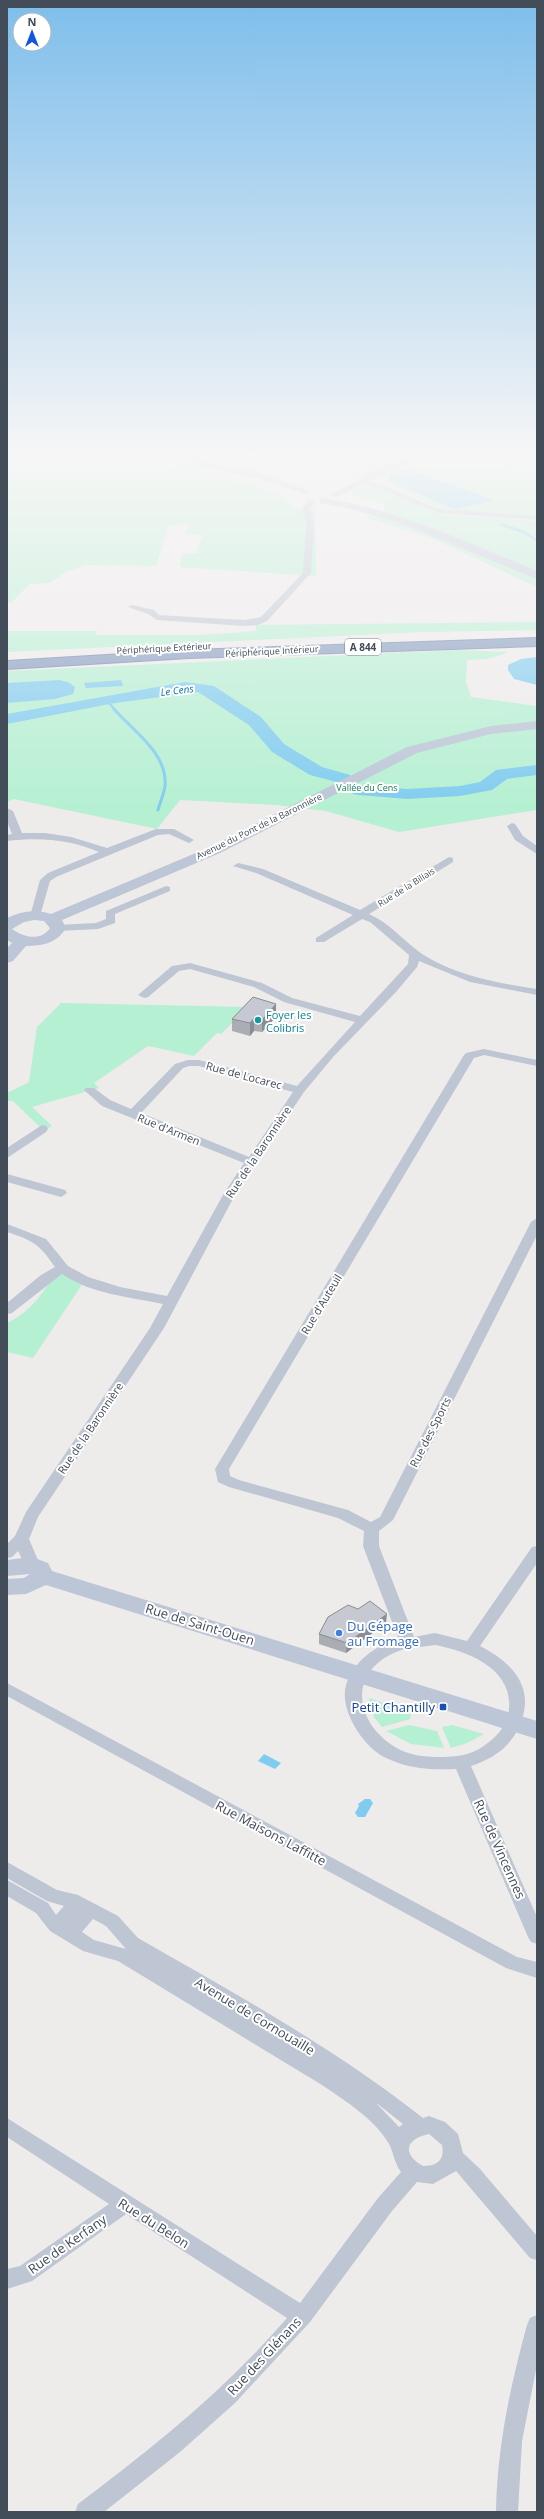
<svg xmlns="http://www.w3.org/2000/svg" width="544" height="2519" viewBox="0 0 544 2519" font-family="'Open Sans',sans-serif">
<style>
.green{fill:#b5f0d2}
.water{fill:#80ccef}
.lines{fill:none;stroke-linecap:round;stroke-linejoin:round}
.stream-far1{stroke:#80ccef;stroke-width:2.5}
.stream{stroke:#80ccef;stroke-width:3}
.river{fill:#80ccef;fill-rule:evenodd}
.highway-casing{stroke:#6b82a9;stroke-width:2}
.street{fill:#bdc6d2;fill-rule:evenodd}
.secondary{fill:#bcc6d6;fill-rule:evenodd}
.highway{fill:#8097bd;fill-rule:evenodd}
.wall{fill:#abadb5}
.shaded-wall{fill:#8b8d93}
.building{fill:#c7c9d2;stroke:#8b8d93}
.culture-dot{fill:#0f9aa8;stroke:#fff;stroke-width:1.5}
.shop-dot{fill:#3f7fe0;stroke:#fff;stroke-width:1.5}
.transit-dot{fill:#1a4fb4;stroke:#fff;stroke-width:1.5}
.labels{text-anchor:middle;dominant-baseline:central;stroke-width:4;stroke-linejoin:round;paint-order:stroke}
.far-street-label{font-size:9px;fill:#434c59;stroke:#fff}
.far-park-label{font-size:9px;fill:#127c52;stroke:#fff}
.shield{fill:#fff;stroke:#7b828b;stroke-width:1}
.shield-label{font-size:10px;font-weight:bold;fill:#434c59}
.far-water-label{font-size:10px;font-style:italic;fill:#0675a9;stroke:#fff}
.culture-label{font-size:11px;fill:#0d838f;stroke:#fff;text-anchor:start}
.street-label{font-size:11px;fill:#434c59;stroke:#fff}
.near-street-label{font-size:13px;fill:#434c59;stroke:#fff}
.near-shop-label{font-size:13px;fill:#366cbe;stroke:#fff;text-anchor:start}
.near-transit-label{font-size:13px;fill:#164399;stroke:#fff;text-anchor:end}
</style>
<rect width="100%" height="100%" fill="#eeebeb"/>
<g class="green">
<path d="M 7,458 L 137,458 L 223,475 L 224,479 L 258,485 L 279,493 L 294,507 L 315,510 L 316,576 L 180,567 L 182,554 L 197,553 L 202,535 L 186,534 L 189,524 L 169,525 L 156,566 L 85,565 L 66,572 L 49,583 L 30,584 L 11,603 L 7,602 Z"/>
<path d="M 420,458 L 537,458 L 537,516 L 440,509 L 380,479 L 381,476 Z"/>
<path d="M 363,486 L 388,491 L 437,514 L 537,521 L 537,587 L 431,538 L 364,517 L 384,512 L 383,504 L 348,494 Z"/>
<path d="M 537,622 L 537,630 L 422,632 L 7,652 L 7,631 L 97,631 L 95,635 L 203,635 L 256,631 L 256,625 Z"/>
<path d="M 457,650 L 508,652 L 488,659 L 467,660 L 466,681 L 471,697 L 537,706 L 537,810 L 399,832 L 326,811 L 276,805 L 180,800 L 157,829 L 14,799 L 7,802 L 7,671 Z"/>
<path d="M 61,1003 L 248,1007 L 221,1034 L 217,1033 L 194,1056 L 148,1046 L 94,1083 L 99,1088 L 32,1107 L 52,1126 L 44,1131 L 13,1101 L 7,1101 L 7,1093 L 29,1082 L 37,1027 Z"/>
<path d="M 63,1268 L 83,1283 L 33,1358 L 7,1352 L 7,1323 C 38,1308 41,1289 63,1268 Z"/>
<path d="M 369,1698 L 411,1712 L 410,1719 L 382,1727 L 374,1717 Z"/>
<path d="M 409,1725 L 437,1731 L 444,1748 L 411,1744 L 386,1731 Z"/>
<path d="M 452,1725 L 484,1734 L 467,1743 L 451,1748 L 442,1727 Z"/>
</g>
<g class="water">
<path d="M 406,469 L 483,496 L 493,501 L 454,509 L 389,481 L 390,474 Z"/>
<path d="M 537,657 L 537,685 L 514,679 L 508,670 L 508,665 L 521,659 Z"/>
<path d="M 59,680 L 68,682 L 75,687 L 73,694 L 55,699 L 7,703 L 7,683 Z"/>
<path d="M 121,680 L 123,686 L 86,688 L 84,683 Z"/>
<path d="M 264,1754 L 281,1763 L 275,1769 L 258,1761 Z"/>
<path d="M 365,1799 L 370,1799 L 373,1803 L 365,1817 L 358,1817 L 355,1813 L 359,1806 L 358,1804 Z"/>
</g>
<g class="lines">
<g class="stream-far1">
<path d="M 365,458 L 363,462 L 380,468"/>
<path d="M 501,524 L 526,533 L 537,541"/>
<path d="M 106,699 L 115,710"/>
</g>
<path class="stream" d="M 114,709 C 132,730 168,753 165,786 C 164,794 160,802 158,810"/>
<g class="river">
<path d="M 185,682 L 214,686 L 261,717 L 284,744 L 322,767 L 350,775 L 353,779 L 350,783 L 344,784 L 310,775 L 272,752 L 249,725 L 198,692 L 115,703 L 7,724 L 7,714 Z"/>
<path d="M 537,765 L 537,775 L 507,779 L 492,790 L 460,796 L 407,799 L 359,795 L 353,794 L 350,790 L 353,786 L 359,785 L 407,789 L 460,786 L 480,782 L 496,770 Z"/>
</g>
<defs>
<path id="highway" d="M 537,638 L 537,646 L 189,658 L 7,669 L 7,661 L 189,650 Z"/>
</defs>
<use href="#highway" class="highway-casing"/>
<g class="street">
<path d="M 363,480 L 385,486 L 439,509 L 537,516 L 537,520 L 438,513 L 380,489 L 360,484 L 359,482 Z"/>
<path d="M 309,499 L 316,501 L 310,508 L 314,524 L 311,573 L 267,621 L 258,625 L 244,626 L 157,620 L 148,614 L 128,607 L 132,605 L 154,610 L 159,615 L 244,620 L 261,617 L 303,573 L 306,524 L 302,508 Z"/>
<path d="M 7,808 L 13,811 L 22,833 L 45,833 L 71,837 L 107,848 L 156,829 L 174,829 L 194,840 L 189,843 L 169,834 L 158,835 L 56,877 L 50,881 L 40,916 L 35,919 L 30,916 L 40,880 L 48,873 L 99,852 C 70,839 38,837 7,841 L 7,835 L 12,834 L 7,821 Z"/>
<path d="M 512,823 L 515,824 L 523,836 L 537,846 L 537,854 L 515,840 L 507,826 Z"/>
<path d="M 449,857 L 453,858 L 453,862 L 369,914 C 388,922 402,939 418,951 C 451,975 498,983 537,989 L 537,995 L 470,982 L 419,961 L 417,967 L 396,992 L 334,1056 L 304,1092 L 235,1195 L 164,1328 L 38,1517 L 29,1539 L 40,1565 L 37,1569 L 27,1569 L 18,1551 L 12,1557 L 7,1558 L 7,1544 L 15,1536 L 26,1512 L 150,1328 L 163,1304 C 130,1297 91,1294 62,1274 L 12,1313 L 7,1314 L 7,1303 L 41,1275 L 55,1267 C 39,1244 34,1241 7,1232 L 7,1224 L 46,1239 L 68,1266 L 88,1277 L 120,1287 L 167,1296 L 223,1195 L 244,1163 L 102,1106 L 84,1090 L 86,1088 L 94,1088 L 110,1100 L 131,1109 L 175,1064 L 188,1060 L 199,1060 L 297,1086 L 355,1022 L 284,1002 L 254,987 L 190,969 L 179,971 L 148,997 L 144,998 L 138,995 L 172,966 L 190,963 L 262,983 L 292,998 L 360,1016 L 408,964 L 409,955 L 370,922 L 362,919 L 324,942 L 316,942 L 316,938 L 353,915 L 256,873 L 233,866 L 238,863 L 263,869 L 360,910 ZM 189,1066 L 199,1066 L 293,1092 L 249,1157 L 141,1113 L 183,1068 Z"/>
<path d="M 166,886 L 170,887 L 170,891 L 115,914 L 115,923 L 98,929 L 58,931 L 53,928 L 58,925 L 96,923 L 106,919 L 106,911 Z"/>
<path d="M 484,1049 L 537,1060 L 537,1066 L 484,1055 L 474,1058 L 229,1469 L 230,1476 L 239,1480 L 348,1510 L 371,1522 L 380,1517 L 531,1222 L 537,1218 L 537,1235 L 393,1520 L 379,1531 L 379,1546 L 414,1637 L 435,1633 L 467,1641 L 532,1547 L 537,1546 L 537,1563 L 480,1646 C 515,1664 537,1690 518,1729 C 508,1749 492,1759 471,1766 L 537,1917 L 537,1944 L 531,1942 L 528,1937 L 456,1769 C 431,1770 407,1769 384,1757 C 363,1746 339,1710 346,1685 C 353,1662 376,1644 399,1640 L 363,1546 L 364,1531 L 338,1518 L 229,1487 L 218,1482 L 215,1469 L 464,1055 L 466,1053 ZM 435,1645 C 468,1651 513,1669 509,1709 C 508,1722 499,1735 489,1742 C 475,1754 460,1757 442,1757 C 426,1757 409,1756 395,1747 C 355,1722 347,1673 396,1652 C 408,1647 423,1647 435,1645 Z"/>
<path d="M 42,1125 L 46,1126 L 48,1129 L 46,1132 L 7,1158 L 7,1148 Z"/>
<path d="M 7,1174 L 65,1190 L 67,1193 L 61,1197 L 7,1182 Z"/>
<path d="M 7,1683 L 517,1957 L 537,1962 L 537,1978 L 506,1968 L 7,1696 Z"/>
<path d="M 7,1862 L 57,1890 L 78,1895 L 118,1916 L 138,1938 C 236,1994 334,2048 423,2118 L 429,2116 L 445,2122 L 458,2134 L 463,2153 L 480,2169 L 537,2236 L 537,2260 L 530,2258 L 456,2171 L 433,2184 L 417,2182 L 392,2211 L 310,2322 L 235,2403 L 180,2452 L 104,2512 L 75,2512 L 78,2504 C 153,2448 226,2389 287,2318 L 126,2214 L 32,2281 L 7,2289 L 7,2269 L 20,2266 L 109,2204 L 7,2137 L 7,2118 L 300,2303 L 378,2198 L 401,2172 C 394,2163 394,2153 389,2144 C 375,2119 345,2101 322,2085 L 118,1961 L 83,1951 L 50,1931 L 36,1913 L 7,1896 L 7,1880 L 48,1903 L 56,1915 L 64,1906 L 47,1901 L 7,1878 ZM 93,1919 L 106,1926 L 126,1949 L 94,1940 L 82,1932 ZM 376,2103 L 379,2105 L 403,2124 L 399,2127 ZM 429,2134 L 442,2145 C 445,2159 438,2166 423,2166 C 402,2154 405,2139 429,2134 Z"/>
<path d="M 537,2315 L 537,2365 L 522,2441 L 518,2512 L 496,2512 C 497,2448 510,2387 527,2325 L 530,2318 Z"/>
</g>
<g class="secondary">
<path d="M 168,458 L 191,458 L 258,472 L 310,491 L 305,494 L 255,478 Z"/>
<path d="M 405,458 L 420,458 L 339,496 L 335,497 L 330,494 L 359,480 L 367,473 Z"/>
<path d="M 324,498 C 399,510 467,542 537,571 L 537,579 L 402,524 L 351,509 L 320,503 L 320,499 Z"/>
<path d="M 537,721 L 537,729 L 491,734 L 417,753 L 220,853 L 62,920 L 66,928 C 57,943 43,946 26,946 L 13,961 L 7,963 L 7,948 L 12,943 L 7,940 L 7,918 C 21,911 36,909 51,914 L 210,847 L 407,747 L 491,726 ZM 34,920 L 44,921 L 50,928 C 41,942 23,937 12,929 L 24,922 Z"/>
<path d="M 32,1557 L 48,1563 L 52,1571 L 537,1721 L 537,1739 L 46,1585 L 26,1594 L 7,1595 L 7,1579 L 24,1578 L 30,1574 L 7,1576 L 7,1560 Z"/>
</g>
<use href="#highway" class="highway"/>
</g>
<g class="wall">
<path d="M 276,1004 L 276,1017 L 262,1032 L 254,1031 L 250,1036 L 232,1031 L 232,1019 Z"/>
<path d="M 386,1623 L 346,1653 L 319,1644 L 319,1634 Z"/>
</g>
<g class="shaded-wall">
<path d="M 276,1004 L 276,1017 L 262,1032 L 262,1020 Z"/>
<path d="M 254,1018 L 254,1031 L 250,1036 L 250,1023 Z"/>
<path d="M 387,1614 L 386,1623 L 346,1653 L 347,1643 Z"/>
</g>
<g class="building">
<path d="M 253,997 L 276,1004 L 262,1020 L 254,1018 L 250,1023 L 232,1019 Z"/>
<path d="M 370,1601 L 387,1614 L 347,1643 L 319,1634 L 328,1617 L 348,1605 L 358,1609 Z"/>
</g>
<linearGradient id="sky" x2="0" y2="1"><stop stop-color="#7ebeeb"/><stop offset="0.56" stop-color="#f7f6f6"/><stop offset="1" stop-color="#f7f6f6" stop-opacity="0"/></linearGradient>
<rect width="544" height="811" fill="url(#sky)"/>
<circle class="culture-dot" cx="258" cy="1020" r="4"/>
<circle class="shop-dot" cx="339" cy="1633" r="4"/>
<rect class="transit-dot" x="439" y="1703" width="8" height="8" rx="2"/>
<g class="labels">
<g class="far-street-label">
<text transform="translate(164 648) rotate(-3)">Périphérique Extérieur</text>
<text transform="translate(272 651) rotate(-3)">Périphérique Intérieur</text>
<text transform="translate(259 826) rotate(-26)">Avenue du Pont de la Baronnière</text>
<text transform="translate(406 887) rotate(-32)">Rue de la Biliais</text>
</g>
<g class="far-park-label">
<text x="367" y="787">Vallée du Cens</text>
</g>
<rect class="shield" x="345" y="639" width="36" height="16" rx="3"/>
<g class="shield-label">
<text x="363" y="647">A 844</text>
</g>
<g class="far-water-label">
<text transform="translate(177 690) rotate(-7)">Le Cens</text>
</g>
<g class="culture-label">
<text x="266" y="1014">Foyer les<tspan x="266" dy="13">Colibris</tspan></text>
</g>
<g class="street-label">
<text transform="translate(244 1075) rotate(15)">Rue de Locarec</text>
<text transform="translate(169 1129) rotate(22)">Rue d'Armen</text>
<text transform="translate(258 1152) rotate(-56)">Rue de la Baronnière</text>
<text transform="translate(321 1304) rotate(-59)">Rue d'Auteuil</text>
<text transform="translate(90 1428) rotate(-56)">Rue de la Baronnière</text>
<text transform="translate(430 1432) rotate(-63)">Rue des Sports</text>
</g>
<g class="near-street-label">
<text transform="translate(200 1624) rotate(17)">Rue de Saint-Ouen</text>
<text transform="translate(271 1833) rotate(28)">Rue Maisons Laffitte</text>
<text transform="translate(500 1849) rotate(66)">Rue de Vincennes</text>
<text transform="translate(255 2016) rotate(31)">Avenue de Cornouaille</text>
<text transform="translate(154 2223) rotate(32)">Rue du Belon</text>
<text transform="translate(67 2244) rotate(-35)">Rue de Kerfany</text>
<text transform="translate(264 2356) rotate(-47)">Rue des Glénans</text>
</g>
<g class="near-shop-label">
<text x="347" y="1626">Du Cépage<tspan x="347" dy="15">au Fromage</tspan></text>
</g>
<g class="near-transit-label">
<text x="435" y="1707">Petit Chantilly</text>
</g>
</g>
<rect width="544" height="2519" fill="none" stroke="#434c59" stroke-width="16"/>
<g transform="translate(32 32)"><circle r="19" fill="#ffffff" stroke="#b4b7bd"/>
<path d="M0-3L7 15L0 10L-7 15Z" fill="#1156e2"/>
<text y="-6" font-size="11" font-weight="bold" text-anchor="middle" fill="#434c59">N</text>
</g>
</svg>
